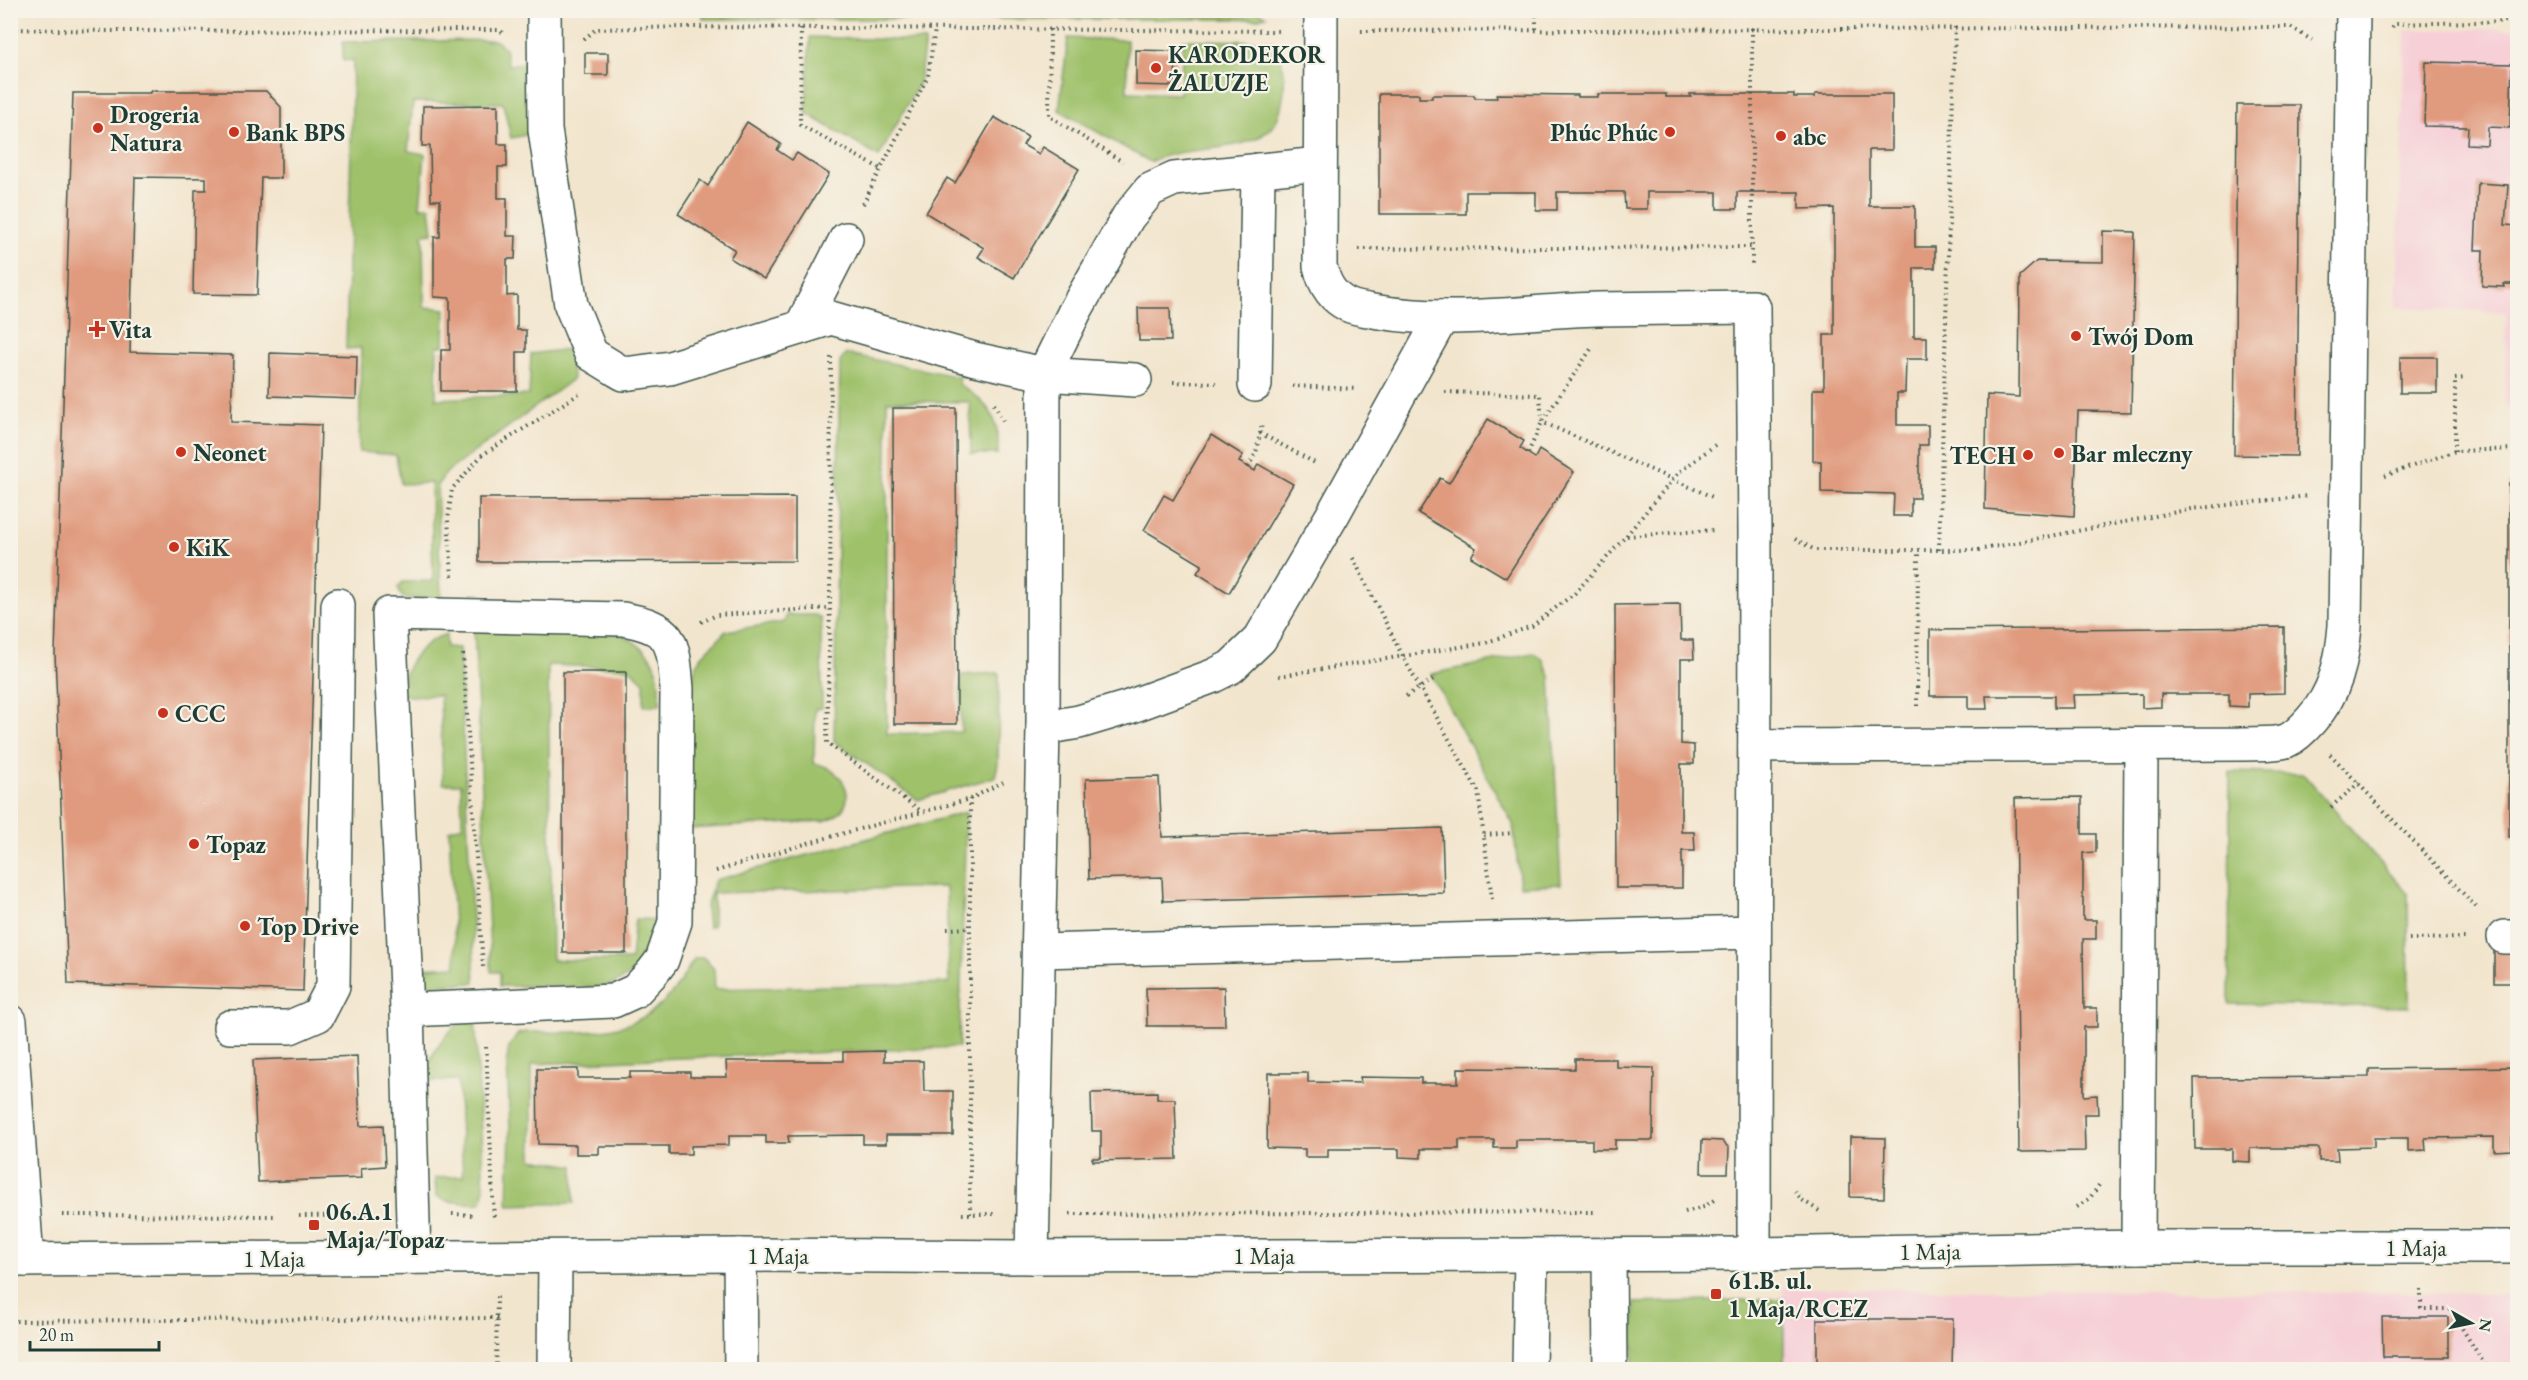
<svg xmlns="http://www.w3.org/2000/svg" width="2528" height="1380" viewBox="0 0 2528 1380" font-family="'EB Garamond',serif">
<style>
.built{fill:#f6cfd7}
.green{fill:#9fc16b;stroke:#5f7f50;stroke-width:1.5}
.building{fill:#e09b7f}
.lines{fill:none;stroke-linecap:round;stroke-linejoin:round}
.minor-casing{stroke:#3f564b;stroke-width:36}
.path{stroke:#3f564b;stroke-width:4;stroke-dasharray:1.5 4.5;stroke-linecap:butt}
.minor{stroke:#fff;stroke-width:33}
.poi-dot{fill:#c8321e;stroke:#f7f3e8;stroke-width:2}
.labels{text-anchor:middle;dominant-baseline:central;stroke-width:4.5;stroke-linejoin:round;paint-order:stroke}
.poi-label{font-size:24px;font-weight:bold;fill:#1f3d34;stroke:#f7f3e8;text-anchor:start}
.street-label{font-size:24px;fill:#1f3d34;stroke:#f7f3e8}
</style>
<rect width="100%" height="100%" fill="#f7f3e8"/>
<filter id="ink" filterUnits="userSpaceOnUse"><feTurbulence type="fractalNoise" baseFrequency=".0167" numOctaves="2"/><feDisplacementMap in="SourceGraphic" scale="12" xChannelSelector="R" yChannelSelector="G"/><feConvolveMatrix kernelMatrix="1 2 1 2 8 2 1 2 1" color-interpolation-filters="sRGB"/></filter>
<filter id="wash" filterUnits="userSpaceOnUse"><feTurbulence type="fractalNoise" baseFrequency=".008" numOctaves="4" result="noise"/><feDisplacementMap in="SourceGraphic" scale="24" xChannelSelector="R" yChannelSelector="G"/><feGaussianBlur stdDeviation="1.35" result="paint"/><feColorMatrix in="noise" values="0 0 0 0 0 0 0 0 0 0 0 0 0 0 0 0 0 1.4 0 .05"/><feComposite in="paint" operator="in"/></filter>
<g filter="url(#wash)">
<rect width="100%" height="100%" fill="#f2e5cd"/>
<g class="built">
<path d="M 2502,29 L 2517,30 L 2517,407 L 2505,407 L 2506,312 L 2396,307 L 2405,30 Z"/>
<path d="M 1783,1288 L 2517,1294 L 2517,1369 L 1784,1369 Z"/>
</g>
<g class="green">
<path d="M 703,11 L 1254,10 L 1266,16 L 1256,19 L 703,19 Z"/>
<path d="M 810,37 L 925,41 L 919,83 L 879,157 L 806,113 Z"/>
<path d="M 1068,38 L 1127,40 L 1127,92 L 1180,94 L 1183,40 L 1273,41 C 1284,59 1286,78 1283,98 C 1281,107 1280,117 1274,124 C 1253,156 1185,143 1150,162 L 1059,110 Z"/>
<path d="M 495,40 L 505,48 L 508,65 L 524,63 L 531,134 L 511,138 L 503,103 L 413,102 L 408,151 L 425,154 L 420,207 L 430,207 L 433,233 L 423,234 L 424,307 L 445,309 L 444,346 L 437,346 L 436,399 L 529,395 L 531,354 L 568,349 L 573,379 L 447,472 L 437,485 L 441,599 L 404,598 L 400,594 L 398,587 L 403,582 L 433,581 L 431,483 L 401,484 L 396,455 L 359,452 L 361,348 L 346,349 L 353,60 L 343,61 L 343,42 Z"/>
<path d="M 847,354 L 960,377 L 959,384 C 989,404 1000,416 998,454 L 971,454 L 970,402 L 887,401 L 887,734 L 961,732 L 961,675 L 999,673 L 998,764 L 995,777 L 918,800 L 834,741 L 840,361 Z"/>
<path d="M 786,615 L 816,615 L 821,619 L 822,708 L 815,709 L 814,763 C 849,770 862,810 824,821 L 689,829 L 689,683 L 700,658 L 726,631 L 785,622 Z"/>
<path d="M 474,628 L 621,634 C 657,655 659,665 660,705 L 644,706 L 644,682 L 629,668 L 548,665 L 552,960 L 631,960 L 635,919 L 660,920 C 649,954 640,977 603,987 L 500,986 L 500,972 L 491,972 Z"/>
<path d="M 446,634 L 446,647 L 459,648 L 475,983 L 427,985 L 419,981 L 421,968 L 456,966 L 449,830 L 462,826 L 461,784 L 443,784 L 440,695 L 410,696 L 400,694 C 404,667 418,643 446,634 Z"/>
<path d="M 1533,653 L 1542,658 L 1550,676 L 1561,884 L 1520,886 L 1513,824 L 1431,674 Z"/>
<path d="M 2230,772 L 2303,774 L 2408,894 L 2409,1007 L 2229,1004 Z"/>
<path d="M 966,812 L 959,1047 L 532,1064 L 532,1159 L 574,1166 L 574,1203 L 508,1205 L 510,1129 L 507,1060 L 509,1047 L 518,1034 L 526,1032 C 580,1032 634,1039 672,993 C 681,983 687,969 695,958 L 704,958 L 714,969 L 715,989 L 949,983 L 946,887 L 713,893 L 713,926 L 708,927 L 706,907 L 715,880 Z"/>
<path d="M 475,1017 L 484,1192 L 482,1202 L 477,1204 L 445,1201 L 436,1195 L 435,1178 L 463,1176 L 458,1080 L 430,1081 L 425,1074 C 429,1058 443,1035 457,1025 C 462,1021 469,1019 475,1017 Z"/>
<path d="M 1784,1299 L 1784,1369 L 1633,1369 L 1634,1303 Z"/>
</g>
<g id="blocks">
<g class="building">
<path d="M 1136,50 L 1176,51 L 1175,86 L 1136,85 Z"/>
<rect x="585" y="53" width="23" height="22"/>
<path d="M 2426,62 L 2512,64 L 2510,128 L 2488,127 L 2487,145 L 2467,144 L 2468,127 L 2424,126 Z"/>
<path d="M 150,91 L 266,91 L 281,107 L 281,178 L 261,178 L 257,295 L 193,294 L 195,190 L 206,190 L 206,178 L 135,177 L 130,352 L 233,355 L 231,422 L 321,425 L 303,991 L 68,984 L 55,654 L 73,93 L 150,93 Z"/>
<path d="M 1379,94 L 1419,94 L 1419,98 L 1432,98 L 1432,95 L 1474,95 L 1475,98 L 1497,98 L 1496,94 L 1578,95 L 1578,97 L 1598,97 L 1598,94 L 1666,94 L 1666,97 L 1691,97 L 1690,94 L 1794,94 L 1794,97 L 1815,97 L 1815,94 L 1892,94 L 1892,150 L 1869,150 L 1869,206 L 1915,206 L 1915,247 L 1935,247 L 1935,268 L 1914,268 L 1914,337 L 1927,337 L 1927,359 L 1906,359 L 1905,393 L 1897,393 L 1897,425 L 1928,425 L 1928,445 L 1919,445 L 1919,498 L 1911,498 L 1911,516 L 1893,516 L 1894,494 L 1821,492 L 1821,461 L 1813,461 L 1813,389 L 1824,389 L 1824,335 L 1834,335 L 1834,208 L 1799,209 L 1799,192 L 1737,192 L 1737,209 L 1717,209 L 1717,192 L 1647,192 L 1647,209 L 1625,209 L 1624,192 L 1557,192 L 1557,210 L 1536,210 L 1536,192 L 1466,192 L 1466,214 L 1379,214 Z"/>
<path d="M 498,105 L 498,144 L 507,144 L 507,167 L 498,167 L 498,198 L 507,198 L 507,236 L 516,236 L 515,259 L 507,259 L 507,296 L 517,295 L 517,330 L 526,330 L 526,352 L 517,352 L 517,391 L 441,391 L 441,350 L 450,350 L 450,298 L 434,297 L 434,237 L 440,237 L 440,200 L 431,200 L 430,146 L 422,146 L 423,106 Z"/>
<path d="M 2237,105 L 2300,105 L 2297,456 L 2234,455 Z"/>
<path d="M 994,117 L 1028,137 L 1023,145 L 1039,154 L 1043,147 L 1079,169 L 1014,278 L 978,257 L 984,248 L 926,213 L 947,178 L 955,183 Z"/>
<path d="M 747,122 L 781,144 L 777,150 L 792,160 L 797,153 L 829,174 L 764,279 L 730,258 L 735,250 L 678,214 L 700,180 L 708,186 Z"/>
<path d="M 2478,183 L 2508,185 L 2505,225 L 2518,226 L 2518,284 L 2504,284 L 2505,287 L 2482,286 L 2483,250 L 2475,250 Z"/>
<path d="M 2103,231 L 2135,232 L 2131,412 L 2078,411 L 2074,516 L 1985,509 L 1987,395 L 2019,397 L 2020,276 L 2037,261 L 2103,262 Z"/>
<path d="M 1138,308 L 1170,308 L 1171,341 L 1139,341 Z"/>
<path d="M 270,353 L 357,356 L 356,399 L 269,396 Z"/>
<rect x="2400" y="357" width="37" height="36"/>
<path d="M 893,408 L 956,408 L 957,724 L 894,724 Z"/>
<path d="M 1488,419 L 1524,441 L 1520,448 L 1535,458 L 1539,450 L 1574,472 L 1506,578 L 1471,557 L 1476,548 L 1418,513 L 1440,478 L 1449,483 Z"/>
<path d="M 1211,435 L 1243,455 L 1239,462 L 1255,471 L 1258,464 L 1293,484 L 1229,593 L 1197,573 L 1202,565 L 1144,530 L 1164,495 L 1173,500 Z"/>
<rect x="2509" y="483" width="9" height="354"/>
<path d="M 795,497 L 795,561 L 479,562 L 479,498 Z"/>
<path d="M 1680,604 L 1681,640 L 1693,640 L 1694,659 L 1681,659 L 1681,744 L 1694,745 L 1694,764 L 1681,764 L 1681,832 L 1694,832 L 1695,851 L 1682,851 L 1682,888 L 1616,888 L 1615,605 Z"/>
<path d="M 2284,627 L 2284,693 L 2248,694 L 2248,707 L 2229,706 L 2229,694 L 2161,694 L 2161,707 L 2142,708 L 2142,694 L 2073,695 L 2074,708 L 2054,708 L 2054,696 L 1986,696 L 1987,709 L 1968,709 L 1968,696 L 1930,696 L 1930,630 Z"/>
<rect x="563" y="672" width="63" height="281"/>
<path d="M 1159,777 L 1162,837 L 1442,828 L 1444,893 L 1163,901 L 1162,877 L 1089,879 L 1086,779 Z"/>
<path d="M 2082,797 L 2082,834 L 2096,834 L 2096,852 L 2083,853 L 2083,920 L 2096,920 L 2096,939 L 2083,939 L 2084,1008 L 2097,1008 L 2097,1027 L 2084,1027 L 2084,1096 L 2097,1095 L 2098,1114 L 2084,1114 L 2085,1151 L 2019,1152 L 2015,798 Z"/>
<rect x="2494" y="947" width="24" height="36"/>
<path d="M 1224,987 L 1225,1026 L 1147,1026 L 1146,988 Z"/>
<path d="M 884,1051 L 884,1061 L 923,1061 L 924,1091 L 953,1091 L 953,1135 L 886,1135 L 886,1144 L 863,1144 L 863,1135 L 788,1136 L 789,1143 L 766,1143 L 766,1136 L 729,1136 L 729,1145 L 691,1146 L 691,1154 L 669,1154 L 669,1146 L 599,1146 L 599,1154 L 576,1154 L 576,1145 L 538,1144 L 537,1069 L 578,1069 L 578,1078 L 630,1078 L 630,1072 L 690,1072 L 690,1077 L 727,1077 L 726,1061 L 843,1061 L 843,1052 Z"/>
<path d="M 357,1056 L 360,1126 L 383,1125 L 385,1166 L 361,1168 L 362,1178 L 258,1182 L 253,1060 Z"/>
<path d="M 1575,1059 L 1616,1059 L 1616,1067 L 1654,1068 L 1653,1140 L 1615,1140 L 1615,1149 L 1592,1149 L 1592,1140 L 1516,1140 L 1516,1148 L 1494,1148 L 1494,1140 L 1459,1140 L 1459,1149 L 1421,1149 L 1421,1158 L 1399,1157 L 1399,1149 L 1328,1149 L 1328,1157 L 1305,1157 L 1305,1149 L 1267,1148 L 1268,1073 L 1308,1073 L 1308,1082 L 1361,1083 L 1360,1077 L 1421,1078 L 1421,1083 L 1458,1083 L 1458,1068 L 1575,1069 Z"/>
<path d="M 2518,1067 L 2518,1137 L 2512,1137 L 2512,1150 L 2494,1151 L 2494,1137 L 2425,1138 L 2426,1150 L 2408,1151 L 2408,1138 L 2374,1138 L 2374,1147 L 2337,1148 L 2338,1161 L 2319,1161 L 2319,1148 L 2250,1148 L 2250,1162 L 2232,1161 L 2232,1149 L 2195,1149 L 2194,1078 L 2369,1077 L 2369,1069 Z"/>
<path d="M 1157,1092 L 1157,1099 L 1175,1099 L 1177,1159 L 1093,1161 L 1092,1158 L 1101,1158 L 1101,1131 L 1092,1131 L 1091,1093 Z"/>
<path d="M 1850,1137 L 1885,1138 L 1884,1198 L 1850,1197 Z"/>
<path d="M 1702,1140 L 1722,1141 L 1729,1148 L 1728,1173 L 1701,1173 Z"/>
<path d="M 2382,1317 L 2448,1317 L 2448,1357 L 2383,1357 Z"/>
<path d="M 1817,1319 L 1953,1319 L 1952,1370 L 1817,1370 Z"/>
</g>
</g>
</g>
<g filter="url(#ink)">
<use href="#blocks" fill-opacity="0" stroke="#3f564b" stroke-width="1.5"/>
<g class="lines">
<defs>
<g id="minor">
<path d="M 544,10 L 545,130 L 571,305 L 591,354 L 617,370 L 624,374 L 670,368 L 831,318 L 975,359 L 1044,374 L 1135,380"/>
<path d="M 1321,10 L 1320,266 C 1324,283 1331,297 1348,305 C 1357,309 1369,310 1379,312 C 1451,324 1526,311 1598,309 C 1649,308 1701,308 1753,307 L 1755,531 L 1754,1254"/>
<path d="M 801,327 L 846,239"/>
<path d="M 1255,385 L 1258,170"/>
<path d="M 1043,728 L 1079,722 L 1129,707 L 1213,676 L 1231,667 L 1260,639 L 1332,516 L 1442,317"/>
<path d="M 1755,746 L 2240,744 C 2254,743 2273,745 2286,741 C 2295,737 2305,727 2311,720 C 2336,693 2342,661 2345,626 L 2353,10"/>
<path d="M 2504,937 L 2518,937"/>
<path d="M 1039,951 L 1754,932"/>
<path d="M 407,1010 L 613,1001 L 635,991 L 652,973 L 662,960 L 675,922 L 677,689 C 673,642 674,628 623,619 L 389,614 L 407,1010 L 414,1257"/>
<path d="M 10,1021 L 27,1260"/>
<path d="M 230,1027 L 290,1027 L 318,1015 L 333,986 L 338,605"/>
<path d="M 2138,1247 L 2141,745"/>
<path d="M 740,1255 L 741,1370"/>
<path d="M 1609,1255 L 1610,1370"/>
<path d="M 1032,1257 L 1043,728 L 1044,374 L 1075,311 L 1128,217 L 1150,190 L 1174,179 L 1319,164"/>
<path d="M 10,1260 L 740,1255 L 1032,1257 L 1754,1254 L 2138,1247 L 2518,1247"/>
<path d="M 554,1370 L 555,1257"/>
<path d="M 1529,1370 L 1531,1255"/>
</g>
</defs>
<use href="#minor" class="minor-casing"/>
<g class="path">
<path d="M 2392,27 L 2394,24 L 2518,21"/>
<path d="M 801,28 L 800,125 L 881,169"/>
<path d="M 1752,28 L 1752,267"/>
<path d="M 10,29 L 107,31 L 500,30 L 505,35"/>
<path d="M 1050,29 L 1049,116 L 1123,162"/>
<path d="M 1536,29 L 1536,10"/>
<path d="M 1361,31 L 2290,27 L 2312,40"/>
<path d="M 584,39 L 596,29 L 682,27 L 1281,31"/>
<path d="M 863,204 L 928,76 L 935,29"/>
<path d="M 1359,249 L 1752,247"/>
<path d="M 831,357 L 830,608 L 827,743 L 921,811"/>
<path d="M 1173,382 L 1216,383"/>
<path d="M 1292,386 L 1357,389"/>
<path d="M 1445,392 L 1540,395 L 1542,422 L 1715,498"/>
<path d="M 994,404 L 1003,421"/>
<path d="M 1260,433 L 1315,463"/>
<path d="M 2455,451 L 2455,379 L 2466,378"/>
<path d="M 1528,453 L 1542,422 L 1591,349"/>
<path d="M 1248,467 L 1256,453 L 1262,424"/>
<path d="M 2385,476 L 2455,451 L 2518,449"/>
<path d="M 1627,536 L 1715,530"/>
<path d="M 1795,539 L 1815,550 L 1978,550 L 2192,509 L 2308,496"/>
<path d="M 1939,550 L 1955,27"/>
<path d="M 1353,558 L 1403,657 L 1478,791 L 1492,899"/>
<path d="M 452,576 L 448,520 L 452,489 L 482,455 L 579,394"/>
<path d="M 701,622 L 717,615 L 830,608"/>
<path d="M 463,654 L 483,967"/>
<path d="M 1279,676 L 1485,643 L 1532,626 L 1575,593 L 1626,536 L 1678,473 L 1715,445"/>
<path d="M 1406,696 L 1434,679"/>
<path d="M 1917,706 L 1918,550"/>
<path d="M 2330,754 L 2478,909"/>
<path d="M 2331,807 L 2359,783"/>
<path d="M 1484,835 L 1514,833"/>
<path d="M 716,871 L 808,843 L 970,799 L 1003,782"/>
<path d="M 947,929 L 970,928"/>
<path d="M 2409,939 L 2468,938"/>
<path d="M 486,1047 L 494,1219"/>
<path d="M 1795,1191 L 1802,1200 L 1821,1212"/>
<path d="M 2077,1207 L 2090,1198 L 2099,1185"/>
<path d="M 1685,1212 L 1704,1207 L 1714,1200"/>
<path d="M 452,1214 L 472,1215"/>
<path d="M 962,1214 L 994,1214"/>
<path d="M 970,1214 L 970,799"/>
<path d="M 1070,1214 L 1597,1212"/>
<path d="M 62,1215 L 277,1216"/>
<path d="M 299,1216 L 373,1215"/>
<path d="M 2421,1289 L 2421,1309 L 2450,1309 L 2488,1370"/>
<path d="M 10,1321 L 498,1318"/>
<path d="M 496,1370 L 497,1295"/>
<path d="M 2512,1370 L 2518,1338"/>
</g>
<use href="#minor" class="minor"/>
</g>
</g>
<g class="poi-dot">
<circle cx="1156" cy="68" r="6"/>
<circle cx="98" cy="128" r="6"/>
<circle cx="234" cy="132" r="6"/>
<circle cx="1670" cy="132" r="6"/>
<circle cx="1781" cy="136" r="6"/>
<path d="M94 320h6v6h6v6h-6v6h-6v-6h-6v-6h6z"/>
<circle cx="2076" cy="336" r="6"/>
<circle cx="181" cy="452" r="6"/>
<circle cx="2059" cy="453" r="6"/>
<circle cx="2028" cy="455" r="6"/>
<circle cx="174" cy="547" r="6"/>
<circle cx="163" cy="713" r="6"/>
<circle cx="194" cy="844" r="6"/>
<circle cx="245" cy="926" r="6"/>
<rect x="308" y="1219" width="12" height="12" rx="3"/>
<rect x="1710" y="1288" width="12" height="12" rx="3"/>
</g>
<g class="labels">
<g class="poi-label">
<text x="1168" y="54">KARODEKOR<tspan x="1168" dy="28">ŻALUZJE</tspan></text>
<text x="110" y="114">Drogeria<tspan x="110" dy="28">Natura</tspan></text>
<text x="246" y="132">Bank BPS</text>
<text x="1658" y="132" text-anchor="end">Phúc Phúc</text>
<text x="1793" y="136">abc</text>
<text x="109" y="329">Vita</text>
<text x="2088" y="336">Twój Dom</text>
<text x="193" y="452">Neonet</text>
<text x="2071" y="453">Bar mleczny</text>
<text x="2016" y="455" text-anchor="end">TECH</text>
<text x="186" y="547">KiK</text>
<text x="175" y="713">CCC</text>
<text x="206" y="844">Topaz</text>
<text x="257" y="926">Top Drive</text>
<text x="326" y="1211">06.A.1<tspan x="326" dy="28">Maja/Topaz</tspan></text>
<text x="1728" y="1280">61.B. ul.<tspan x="1728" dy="28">1 Maja/RCEZ</tspan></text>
</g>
<g class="street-label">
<text x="2416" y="1247">1 Maja</text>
<text transform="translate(1930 1251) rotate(-1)">1 Maja</text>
<text x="778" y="1255">1 Maja</text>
<text x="1264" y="1255">1 Maja</text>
<text x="274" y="1258">1 Maja</text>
</g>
</g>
<rect width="2528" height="1380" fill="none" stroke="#f7f3e8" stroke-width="36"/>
<g transform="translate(2471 1323) rotate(99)" stroke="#f7f3e8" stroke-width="4.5" paint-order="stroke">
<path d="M0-4.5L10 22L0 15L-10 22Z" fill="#1f3d34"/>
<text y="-9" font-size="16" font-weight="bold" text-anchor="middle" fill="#1f3d34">N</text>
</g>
<path d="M30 1341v9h129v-9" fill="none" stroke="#1f3d34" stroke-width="3"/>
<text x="39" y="1341" font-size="18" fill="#1f3d34" stroke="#f7f3e8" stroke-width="4.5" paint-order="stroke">20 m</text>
</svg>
